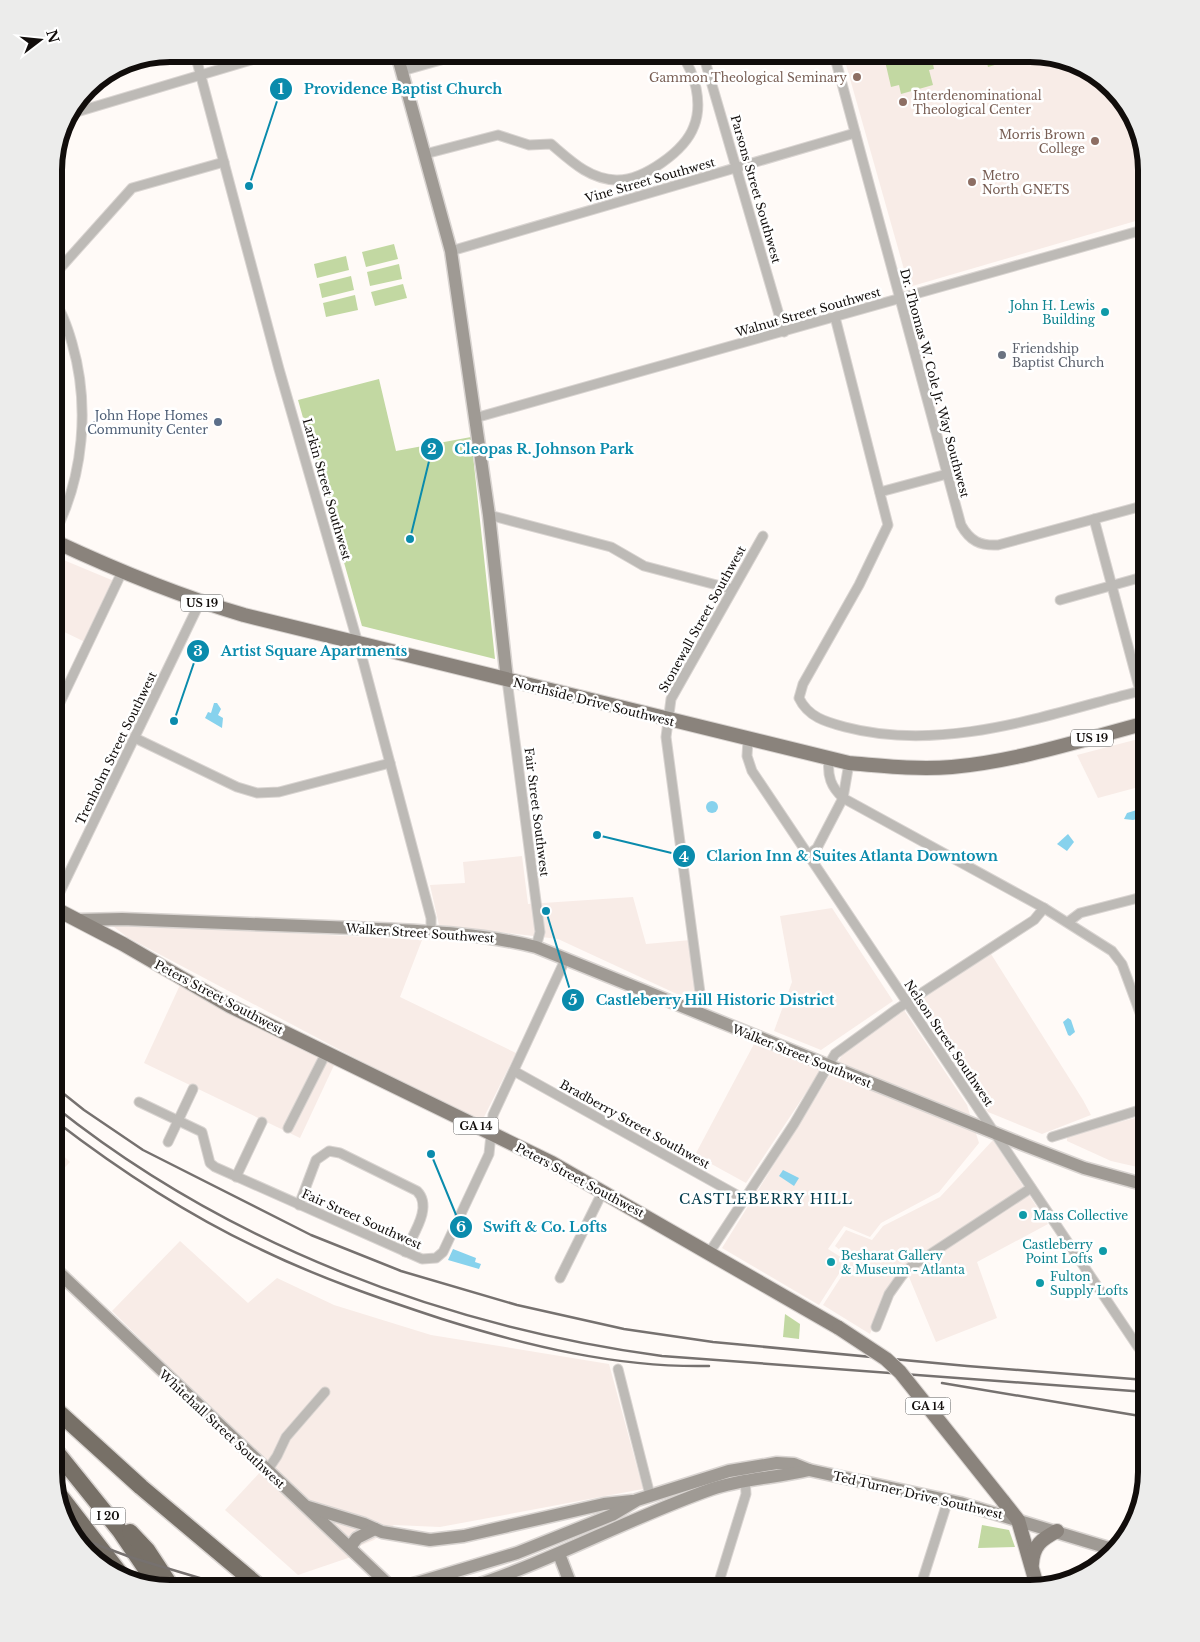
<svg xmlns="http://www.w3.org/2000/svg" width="1200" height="1642" viewBox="0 0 1200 1642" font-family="'Libre Baskerville',serif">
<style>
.built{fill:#f8ece7}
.green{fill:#c2d8a2}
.water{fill:#87d2ed}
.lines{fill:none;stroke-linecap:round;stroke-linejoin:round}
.street-casing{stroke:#d9d4d1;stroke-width:11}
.secondary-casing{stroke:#d9d4d1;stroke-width:15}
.primary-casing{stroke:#d9d4d1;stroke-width:16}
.highway-casing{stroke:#d9d4d1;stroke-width:19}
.street{stroke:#bdbab6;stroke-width:9}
.secondary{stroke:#9f9a94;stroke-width:12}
.primary{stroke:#8a837c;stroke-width:14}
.highway{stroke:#777067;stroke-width:16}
.rail{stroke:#76716f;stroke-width:2.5}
.primary-bridge-casing{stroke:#d9d4d1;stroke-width:16;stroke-linecap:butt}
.primary-bridge{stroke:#8a837c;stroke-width:14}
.education-dot{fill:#8d6e63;stroke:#fff;stroke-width:2}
.culture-dot{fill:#0f9aa8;stroke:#fff;stroke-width:2}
.worship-dot{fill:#6b7280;stroke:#fff;stroke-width:2}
.service-dot{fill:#5c6f8a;stroke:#fff;stroke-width:2}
.labels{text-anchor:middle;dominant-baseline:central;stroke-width:5;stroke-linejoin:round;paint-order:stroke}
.shield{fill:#fff;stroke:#585654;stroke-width:1}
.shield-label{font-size:11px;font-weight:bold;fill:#110d0b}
.education-label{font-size:12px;fill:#785e54;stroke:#fff;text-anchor:end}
.street-label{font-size:12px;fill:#110d0b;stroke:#fff}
.culture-label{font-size:12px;fill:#0d838f;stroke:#fff;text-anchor:start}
.worship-label{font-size:12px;fill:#5b616d;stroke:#fff;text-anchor:start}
.service-label{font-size:12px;fill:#4e5e75;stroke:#fff;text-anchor:end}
.neighbourhood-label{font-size:14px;letter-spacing:1px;fill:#023b4b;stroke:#fff}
.rim{fill:none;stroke:#110d0b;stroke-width:6}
.leader{fill:none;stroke:#0a8bac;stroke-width:2}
.callout-dot{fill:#0a8bac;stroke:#fff;stroke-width:2}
.mark-label{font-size:15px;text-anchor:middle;font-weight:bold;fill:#fff}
.callout-label{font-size:14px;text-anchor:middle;font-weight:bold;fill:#0a8bac;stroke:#fff;stroke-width:5;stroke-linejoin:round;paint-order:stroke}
</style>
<rect width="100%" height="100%" fill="#fffaf7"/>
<g class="built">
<path d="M 843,54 L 1037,54 L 1088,69 L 1131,112 L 1146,170 L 1146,218 L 909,287 Z"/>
<path d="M 54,556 L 114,581 L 85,642 L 54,627 Z"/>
<path d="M 1146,737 L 1146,785 L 1098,798 L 1077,755 Z"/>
<path d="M 522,856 L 528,904 L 633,897 L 646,944 L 691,940 L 697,1000 L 692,1001 L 558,939 L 439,925 L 430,885 L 465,883 L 463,862 Z"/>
<path d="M 832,908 L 893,1001 L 821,1050 L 774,1031 L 792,982 L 780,916 Z"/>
<path d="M 109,923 L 422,940 L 400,997 L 516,1053 L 482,1121 L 393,1078 L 127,937 Z"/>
<path d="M 991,954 L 1083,1100 L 1091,1115 L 1042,1134 L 988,1112 L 915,1002 Z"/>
<path d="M 180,985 L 336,1061 L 300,1138 L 144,1063 Z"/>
<path d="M 904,1010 L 967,1105 L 979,1143 L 939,1192 L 881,1223 L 870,1237 L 844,1226 L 828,1249 L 847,1261 L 819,1305 L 722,1248 L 844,1052 Z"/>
<path d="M 754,1044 L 821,1070 L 746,1183 L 695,1155 Z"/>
<path d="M 1146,1115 L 1146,1169 L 1111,1161 L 1067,1141 L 1067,1136 Z"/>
<path d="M 993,1140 L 1048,1224 L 977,1262 L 997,1318 L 936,1342 L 909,1277 L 887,1291 L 870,1334 L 823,1305 L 852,1260 L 835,1246 L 846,1230 L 872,1240 L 883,1226 L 940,1197 Z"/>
<path d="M 54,1147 L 70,1162 L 54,1179 Z"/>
<path d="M 180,1241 L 248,1303 L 277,1278 L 334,1305 L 431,1335 L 609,1364 L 643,1489 L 440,1527 L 394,1525 L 374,1540 L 357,1547 L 265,1462 L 112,1311 Z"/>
<path d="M 262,1470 L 351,1557 L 298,1575 L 225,1510 Z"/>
</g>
<g class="green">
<path d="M 885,54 L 970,54 L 933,64 L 934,69 L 929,70 L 933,85 L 901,94 L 899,85 L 891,87 L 885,61 L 888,60 Z"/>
<path d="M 980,54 L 995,54 L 998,64 L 988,67 L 985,55 L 980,56 Z"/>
<path d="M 394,244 L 398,259 L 366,267 L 362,252 Z"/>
<path d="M 346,256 L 349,270 L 317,278 L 314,264 Z"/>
<path d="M 399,264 L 402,279 L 370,286 L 367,272 Z"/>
<path d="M 351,276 L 354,290 L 322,298 L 319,284 Z"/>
<path d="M 403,284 L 407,298 L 375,306 L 371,292 Z"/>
<path d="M 355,295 L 358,310 L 326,317 L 323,303 Z"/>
<path d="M 379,379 L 396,451 L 471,437 L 495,659 L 362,626 L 298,400 Z"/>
<path d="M 785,1314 L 800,1324 L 799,1339 L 783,1337 Z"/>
<path d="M 982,1525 L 1009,1530 L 1015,1547 L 978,1548 Z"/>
</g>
<g class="water">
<path d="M 214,703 L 217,703 L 221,709 L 218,715 L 223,718 L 222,728 L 205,718 L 208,712 L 211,713 Z"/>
<circle cx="712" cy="807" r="6"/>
<path d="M 1140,809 L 1145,810 L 1145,817 L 1133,820 L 1124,819 L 1127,813 Z"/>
<path d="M 1068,834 L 1074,842 L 1067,851 L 1057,844 Z"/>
<path d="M 1068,1018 L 1071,1020 L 1075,1032 L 1070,1036 L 1068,1035 L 1063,1022 Z"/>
<path d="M 783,1170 L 799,1178 L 794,1186 L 779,1176 Z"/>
<path d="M 453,1249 L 476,1258 L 475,1262 L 481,1264 L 479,1269 L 448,1260 Z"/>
</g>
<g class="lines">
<defs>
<g id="street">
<path d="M 195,54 L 279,369 L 363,661 L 431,918 L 431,932"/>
<path d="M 703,54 L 784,332"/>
<path d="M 834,54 L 961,525 C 970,541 980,546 998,545 L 1146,505"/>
<path d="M 402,71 L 462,54"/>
<path d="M 70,114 L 271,54"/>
<path d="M 425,154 L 498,135 L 529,145 L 551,144 C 571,161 589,179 616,180 C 643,181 685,151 694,126 C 703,103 695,73 681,54"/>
<path d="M 451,251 L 855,133"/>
<path d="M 54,275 L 132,188 L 224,162"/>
<path d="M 835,317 L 888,525 L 859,585 L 803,684 L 799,698 C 808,717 826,722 845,727 C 943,753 1046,715 1140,691 L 1094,519"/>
<path d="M 475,418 L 1146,229"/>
<path d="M 880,492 L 947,474"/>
<path d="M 489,515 L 611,547 L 644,566 L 732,589"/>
<path d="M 54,534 C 84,477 90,405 72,343 C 68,329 63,313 54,301"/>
<path d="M 1060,600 L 1146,576"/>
<path d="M 507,680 L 540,932 L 536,947"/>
<path d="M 54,715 L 122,572"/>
<path d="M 135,738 L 237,787 L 257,793 L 279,792 L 390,763"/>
<path d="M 748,740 L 747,756 L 752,771 L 1138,1347 L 1146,1353"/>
<path d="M 829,759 C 827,776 831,787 843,798 L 1044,908 L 1112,951 L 1122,964 L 1146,1029"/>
<path d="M 808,855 L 817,848 L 843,798 L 849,763"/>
<path d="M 54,904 L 200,602"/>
<path d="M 1068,922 L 1080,913 L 1146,896"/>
<path d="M 697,1013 L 701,1000 L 666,737 L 671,699 L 763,536"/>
<path d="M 514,1071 L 744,1199"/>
<path d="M 139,1102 L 202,1132 L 210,1163 L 215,1167 L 422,1259 L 436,1258 L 443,1252 L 489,1154 L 493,1115 L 565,960"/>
<path d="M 288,1128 L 326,1053"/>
<path d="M 1052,1137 L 1146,1108"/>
<path d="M 168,1142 L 193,1089"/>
<path d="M 236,1177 L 262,1122"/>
<path d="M 299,1205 L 316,1160 L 329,1151 L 340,1153 L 417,1191 C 433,1207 413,1234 405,1252"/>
<path d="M 709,1253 L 794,1124 L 835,1054 L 897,1009 L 1034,920 L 1044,908"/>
<path d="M 560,1278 L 603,1191"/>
<path d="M 876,1327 L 889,1294 L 906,1270 L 1031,1188"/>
<path d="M 618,1369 L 650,1495"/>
<path d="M 267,1471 L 277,1456 L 286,1437 L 325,1392"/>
<path d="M 717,1588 L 746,1494 L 745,1479"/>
<path d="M 920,1588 L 948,1500"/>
</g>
<g id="secondary">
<path d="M 397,54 L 451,251 L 489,515 L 507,680"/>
<path d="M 78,920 L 122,919 C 199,922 277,925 354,928 C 415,931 477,932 536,947 L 1027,1146 L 1084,1168 L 1146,1185"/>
<path d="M 54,1268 L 392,1588"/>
<path d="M 308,1507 L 364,1524 L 382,1532 L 430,1540 L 464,1536 L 604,1504 L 632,1501"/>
<path d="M 350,1547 L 357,1538 L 375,1529"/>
<path d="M 559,1554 L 572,1588"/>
<path d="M 400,1588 L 517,1553 L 612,1515 L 637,1500 L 729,1471 L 777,1463 L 794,1464 L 809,1470 L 960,1503 L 1112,1549"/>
<path d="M 468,1588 C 552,1561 629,1518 712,1489 C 744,1478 776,1478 809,1470"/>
</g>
<g id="primary">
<path d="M 54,541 C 116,570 179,596 244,615 L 849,763 C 883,766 918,770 952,767 C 1018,761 1082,740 1146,723"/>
<path d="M 54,908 L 123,944 L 230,1006 L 552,1163 L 839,1328"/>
<path d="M 1003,1501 L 1018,1520 L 1037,1586"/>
<path d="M 1032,1564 C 1033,1545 1042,1539 1057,1531"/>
</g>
<g id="highway">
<path d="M 54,1408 L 141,1487 L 261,1588"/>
<path d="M 54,1449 L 120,1531 L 158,1587"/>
<path d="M 61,1497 L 122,1576"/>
<path d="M 69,1520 L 81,1542"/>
<path d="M 130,1532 L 147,1550 L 172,1588"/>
</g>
</defs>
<use href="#street" class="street-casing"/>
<use href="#secondary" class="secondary-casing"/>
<use href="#primary" class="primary-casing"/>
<use href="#highway" class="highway-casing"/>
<use href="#street" class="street"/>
<use href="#secondary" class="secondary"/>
<use href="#primary" class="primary"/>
<use href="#highway" class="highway"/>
<g class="rail">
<path d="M 54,1086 L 84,1110 L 143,1150 L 311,1235 L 401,1271 L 517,1305 L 624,1329 L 713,1342 L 967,1366 L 1146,1380"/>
<path d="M 54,1106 C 228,1245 443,1326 662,1356 L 1146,1392"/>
<path d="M 54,1120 C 119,1170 187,1215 262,1250 C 320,1278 381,1299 442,1319 C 528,1346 618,1368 709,1366"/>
<path d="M 942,1383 L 1146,1417"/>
<path d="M 76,1537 L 133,1558 L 233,1588"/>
<path d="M 182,1580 L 205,1588"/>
</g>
<defs>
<path id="primary-bridge" d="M 839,1328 L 886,1359 L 900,1372 L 1003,1501"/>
</defs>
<use href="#primary-bridge" class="primary-bridge-casing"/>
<use href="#primary-bridge" class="primary-bridge"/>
</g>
<g class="education-dot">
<circle cx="857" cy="77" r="5"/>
<circle cx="903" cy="102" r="5"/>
<circle cx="1095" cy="141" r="5"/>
<circle cx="972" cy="182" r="5"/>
</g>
<g class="culture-dot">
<circle cx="1105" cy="312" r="5"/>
<circle cx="1023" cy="1215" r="5"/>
<circle cx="1103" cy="1251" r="5"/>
<circle cx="831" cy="1262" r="5"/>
<circle cx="1040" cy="1283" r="5"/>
</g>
<circle class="worship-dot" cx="1002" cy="355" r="5"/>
<circle class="service-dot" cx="218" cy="422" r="5"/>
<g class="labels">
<g class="shield">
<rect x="181" y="594.5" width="42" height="17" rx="4"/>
<rect x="1071" y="729.5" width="42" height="17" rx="4"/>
<rect x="453.5" y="1117.5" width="45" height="17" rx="4"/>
<rect x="905.5" y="1397.5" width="45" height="17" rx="4"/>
<rect x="90.5" y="1507.5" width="35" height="17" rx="4"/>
</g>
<g class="shield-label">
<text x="202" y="603">US 19</text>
<text x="1092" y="738">US 19</text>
<text x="476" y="1126">GA 14</text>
<text x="928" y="1406">GA 14</text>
<text x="108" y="1516">I 20</text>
</g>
<g class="education-label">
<text x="847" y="77">Gammon Theological Seminary</text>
<text x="913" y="95" text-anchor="start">Interdenominational<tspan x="913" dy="14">Theological Center</tspan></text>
<text x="1085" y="134">Morris Brown<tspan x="1085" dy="14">College</tspan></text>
<text x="982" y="175" text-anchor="start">Metro<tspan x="982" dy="14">North GNETS</tspan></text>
</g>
<g class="street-label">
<text transform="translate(650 180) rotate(-16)">Vine Street Southwest</text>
<text transform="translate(756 189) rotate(74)">Parsons Street Southwest</text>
<text transform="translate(808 312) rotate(-16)">Walnut Street Southwest</text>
<text transform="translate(935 383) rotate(75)">Dr. Thomas W. Cole Jr. Way Southwest</text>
<text transform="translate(327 489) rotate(74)">Larkin Street Southwest</text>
<text transform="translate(702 619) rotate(-61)">Stonewall Street Southwest</text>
<text transform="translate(594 702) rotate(14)">Northside Drive Southwest</text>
<text transform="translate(116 748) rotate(-64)">Trenholm Street Southwest</text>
<text transform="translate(537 812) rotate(83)">Fair Street Southwest</text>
<text transform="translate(420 933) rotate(4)">Walker Street Southwest</text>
<text transform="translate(219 997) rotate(28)">Peters Street Southwest</text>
<text transform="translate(949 1043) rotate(56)">Nelson Street Southwest</text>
<text transform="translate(802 1056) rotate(22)">Walker Street Southwest</text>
<text transform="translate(635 1124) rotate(29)">Bradberry Street Southwest</text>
<text transform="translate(580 1180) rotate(28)">Peters Street Southwest</text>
<text transform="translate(362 1219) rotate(24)">Fair Street Southwest</text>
<text transform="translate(222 1429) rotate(43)">Whitehall Street Southwest</text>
<text transform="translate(918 1495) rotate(13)">Ted Turner Drive Southwest</text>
</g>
<g class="culture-label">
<text x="1095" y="305" text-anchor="end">John H. Lewis<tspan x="1095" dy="14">Building</tspan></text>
<text x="1033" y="1215">Mass Collective</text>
<text x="1093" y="1244" text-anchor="end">Castleberry<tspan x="1093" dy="14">Point Lofts</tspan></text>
<text x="841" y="1255">Besharat Gallery<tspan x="841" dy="14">&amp; Museum - Atlanta</tspan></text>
<text x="1050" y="1276">Fulton<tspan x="1050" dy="14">Supply Lofts</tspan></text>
</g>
<g class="worship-label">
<text x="1012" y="348">Friendship<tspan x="1012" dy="14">Baptist Church</tspan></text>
</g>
<g class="service-label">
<text x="208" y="415">John Hope Homes<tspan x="208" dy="14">Community Center</tspan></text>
</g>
<g class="neighbourhood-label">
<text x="766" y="1199">CASTLEBERRY HILL</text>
</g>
</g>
<path d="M0 0H1200V1642H0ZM170 62H1030A108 108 0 0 1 1138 170V1472A108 108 0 0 1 1030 1580H170A108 108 0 0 1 62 1472V170A108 108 0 0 1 170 62Z" fill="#ececeb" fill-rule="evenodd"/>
<path class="rim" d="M170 62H1030A108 108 0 0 1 1138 170V1472A108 108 0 0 1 1030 1580H170A108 108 0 0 1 62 1472V170A108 108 0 0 1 170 62Z"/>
<path class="leader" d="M249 186L281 89M410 539L432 449M174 721L198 651M597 835L684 856M546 911L573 1000M431 1154L461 1227"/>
<g class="callout-dot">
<circle cx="249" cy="186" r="5"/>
<circle cx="410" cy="539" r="5"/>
<circle cx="174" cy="721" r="5"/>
<circle cx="597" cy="835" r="5"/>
<circle cx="546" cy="911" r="5"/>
<circle cx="431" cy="1154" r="5"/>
<circle cx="281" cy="89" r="12"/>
<circle cx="432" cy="449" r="12"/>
<circle cx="198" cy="651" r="12"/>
<circle cx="684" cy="856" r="12"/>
<circle cx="573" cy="1000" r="12"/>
<circle cx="461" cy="1227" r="12"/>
</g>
<g class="mark-label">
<text x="281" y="94">1</text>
<text x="432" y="454">2</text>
<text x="198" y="656">3</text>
<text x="684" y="862">4</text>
<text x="573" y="1005">5</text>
<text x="461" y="1232">6</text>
</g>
<g class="callout-label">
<text x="403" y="94">Providence Baptist Church</text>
<text x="544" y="454">Cleopas R. Johnson Park</text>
<text x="314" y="656">Artist Square Apartments</text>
<text x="852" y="861">Clarion Inn &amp; Suites Atlanta Downtown</text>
<text x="715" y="1005">Castleberry Hill Historic District</text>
<text x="545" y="1232">Swift &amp; Co. Lofts</text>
</g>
<g transform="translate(40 40) rotate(74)" stroke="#ffffff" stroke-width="4" paint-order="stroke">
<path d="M0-4L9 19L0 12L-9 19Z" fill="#110d0b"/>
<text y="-8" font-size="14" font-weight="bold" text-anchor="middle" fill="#110d0b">N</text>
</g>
</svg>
